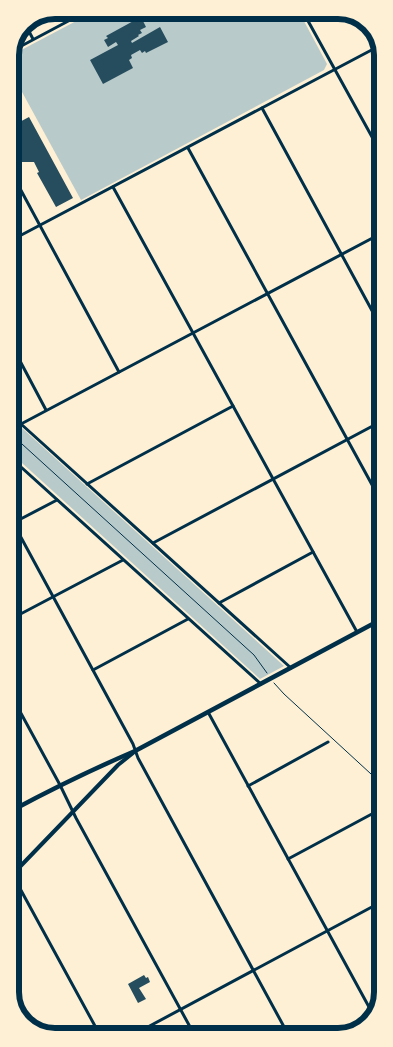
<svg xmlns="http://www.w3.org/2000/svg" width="393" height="1047" viewBox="0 0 393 1047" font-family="'Open Sans',sans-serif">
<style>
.green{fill:#b9caca}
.building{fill:#264d5e}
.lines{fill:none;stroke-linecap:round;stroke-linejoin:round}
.path{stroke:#003049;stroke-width:1}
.minor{stroke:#003049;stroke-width:3}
.tertiary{stroke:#003049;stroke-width:4}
.secondary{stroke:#003049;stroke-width:4.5}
.rim{fill:none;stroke:#003049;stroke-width:6}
</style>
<rect width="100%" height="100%" fill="#fdf0d5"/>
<g class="green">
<path d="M 97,10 L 298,10 L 327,64 L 324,70 L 81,200 L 10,70 L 10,56 Z"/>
<path d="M 11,418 L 284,666 L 260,679 L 11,453 Z"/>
</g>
<g class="building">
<path d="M 137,19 L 138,22 L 142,19 L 146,27 L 140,30 L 142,33 L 138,35 L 139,36 L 131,41 L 132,43 L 160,27 L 168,42 L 146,53 L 145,51 L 142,53 L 140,50 L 131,55 L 132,58 L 129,60 L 133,68 L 103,84 L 90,60 L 118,45 L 116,42 L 108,47 L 104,40 L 108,38 L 106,36 Z"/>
<path d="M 29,117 L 73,198 L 56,207 L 37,173 L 39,172 L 34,162 L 19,162 L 10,147 L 10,119 L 14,125 Z"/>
<path d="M 144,975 L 146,978 L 148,977 L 150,982 L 139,988 L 146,999 L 138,1003 L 128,984 Z"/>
</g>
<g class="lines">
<g class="path">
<path d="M 11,434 L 254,655 L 267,673"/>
<path d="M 274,683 L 284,694 L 383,785"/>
</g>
<g class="minor">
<path d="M 302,10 L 382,155"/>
<path d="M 24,22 L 33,39"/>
<path d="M 10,52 L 89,10"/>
<path d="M 262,108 L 382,329"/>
<path d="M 188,148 L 382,503"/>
<path d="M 10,170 L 119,372"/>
<path d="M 113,187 L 357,632"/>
<path d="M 10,241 L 381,45"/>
<path d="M 11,344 L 46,410"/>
<path d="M 11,458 L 261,684"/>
<path d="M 87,484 L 233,406"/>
<path d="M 11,519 L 133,744 L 138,758 L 289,1036"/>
<path d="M 13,523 L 57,500"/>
<path d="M 153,543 L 382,421"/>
<path d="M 219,603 L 313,552"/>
<path d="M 11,619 L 123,560"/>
<path d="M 291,668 L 21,424 L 382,233"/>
<path d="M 93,670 L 188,619"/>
<path d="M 11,695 L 60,785 L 76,818 L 195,1036"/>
<path d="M 208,712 L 375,1018"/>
<path d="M 248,786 L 328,742"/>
<path d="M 288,859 L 383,808"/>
<path d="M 11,872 L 101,1037"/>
<path d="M 131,1036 L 383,901"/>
</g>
<path class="tertiary" d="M 11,876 L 118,765 L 133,753"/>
<path class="secondary" d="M 11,811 C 52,789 93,769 135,751 L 382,619"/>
</g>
<path d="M0 0H393V1047H0ZM55 19H338A36 36 0 0 1 374 55V992A36 36 0 0 1 338 1028H55A36 36 0 0 1 19 992V55A36 36 0 0 1 55 19Z" fill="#fdf0d5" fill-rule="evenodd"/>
<path class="rim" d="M55 19H338A36 36 0 0 1 374 55V992A36 36 0 0 1 338 1028H55A36 36 0 0 1 19 992V55A36 36 0 0 1 55 19Z"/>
</svg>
